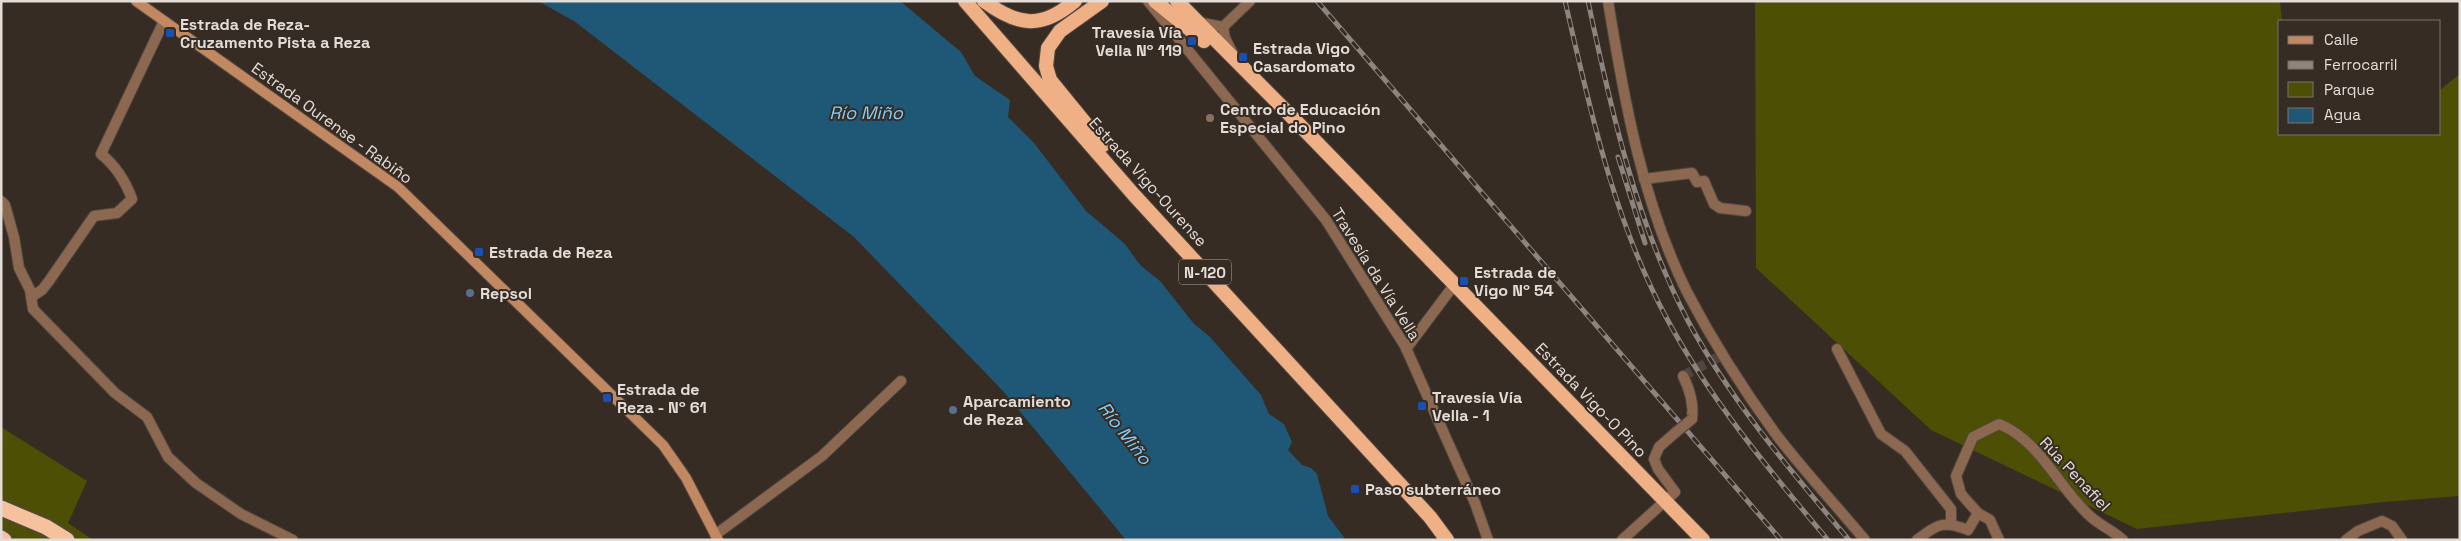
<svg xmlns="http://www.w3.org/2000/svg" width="2461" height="541" viewBox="0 0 2461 541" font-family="'Space Grotesk',sans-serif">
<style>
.green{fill:#4c4f04}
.water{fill:#1f5877}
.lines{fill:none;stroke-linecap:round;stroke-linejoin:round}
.minor-tunnel{stroke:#50463f;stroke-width:10;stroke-dasharray:10 5;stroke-linecap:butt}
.minor-casing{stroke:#524841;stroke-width:12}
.secondary-casing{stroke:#524841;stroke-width:12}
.trunk-casing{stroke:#524841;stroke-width:16}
.motorway-casing{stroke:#524841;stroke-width:18}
.minor{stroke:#8c6850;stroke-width:10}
.secondary{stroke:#c18861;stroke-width:10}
.trunk{stroke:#f0b085;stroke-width:14}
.motorway{stroke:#f6c19d;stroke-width:15}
.rail-casing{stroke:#8c847d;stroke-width:5}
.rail{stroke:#362c24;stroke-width:3;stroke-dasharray:9;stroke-linecap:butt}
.minor-bridge-casing{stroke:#524841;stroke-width:12;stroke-linecap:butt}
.minor-bridge{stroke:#8c6850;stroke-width:10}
.transit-dot{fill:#1a4fb4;stroke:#362c24;stroke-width:2}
.education-dot{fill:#8d6e63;stroke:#362c24;stroke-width:2}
.service-dot{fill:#5c6f8a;stroke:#362c24;stroke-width:2}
.labels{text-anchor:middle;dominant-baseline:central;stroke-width:4;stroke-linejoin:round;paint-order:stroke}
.shield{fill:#362c24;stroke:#afa7a1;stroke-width:1}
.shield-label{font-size:15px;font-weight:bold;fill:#e3dcd7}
.poi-label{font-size:16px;font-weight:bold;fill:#e3dcd7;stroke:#362c24;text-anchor:start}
.street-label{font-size:16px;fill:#e3dcd7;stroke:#362c24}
.water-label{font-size:18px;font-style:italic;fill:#84cdf9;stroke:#362c24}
</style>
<rect width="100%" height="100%" fill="#362c24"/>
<g class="green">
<path d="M 1755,1 L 2280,1 L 2282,21 L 2280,21 L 2280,134 L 2440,134 L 2440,90 L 2460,74 L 2460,496 L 2384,502 L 2137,529 L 1931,430 L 1756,268 Z"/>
<path d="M 1,427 L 87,481 L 68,523 L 93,540 L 1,540 Z"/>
</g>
<path class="water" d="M 538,1 L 900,1 L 961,52 L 975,76 L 1010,100 L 1008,117 L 1034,143 L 1086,211 L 1125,244 L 1140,265 L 1160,281 L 1194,324 L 1209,336 L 1261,395 L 1269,414 L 1284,424 L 1292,442 L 1288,450 L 1302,465 L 1311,468 L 1317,474 L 1328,516 L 1346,540 L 1126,540 L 1003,391 L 854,237 L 574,21 Z"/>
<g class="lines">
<path class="minor-tunnel" d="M 1683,376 L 1724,354"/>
<defs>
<g id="minor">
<path d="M 1148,1 L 1326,220 L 1405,346 L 1475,503 L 1488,540"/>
<path d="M 1608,1 C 1624,100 1642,201 1687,292 C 1712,340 1743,389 1775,433 C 1803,470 1835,504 1865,540"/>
<path d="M 1197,22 L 1223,27"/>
<path d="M 1223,27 L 1225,38 L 1233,54"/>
<path d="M 1223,27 L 1250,1"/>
<path d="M 1644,179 L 1692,173 L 1697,182 L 1704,181 L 1714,204 L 1720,208 L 1746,211"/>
<path d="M 1,201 L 5,205 L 14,237 L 19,268 L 30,290 L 33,309 L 115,393 L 147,417 L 168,457 L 196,483 L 241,514 L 293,540"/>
<path d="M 31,297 L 42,290 L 49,281 L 94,216 L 117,213 L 132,199 C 125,180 116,166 101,154 L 164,21"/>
<path d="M 1406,349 L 1454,285"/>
<path d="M 1837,349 L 1881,434 L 1905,451 L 1951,509 L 1951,523"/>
<path d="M 1683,376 C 1690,390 1694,404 1692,419"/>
<path d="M 715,535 L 822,456 L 901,381"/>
<path d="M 1622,540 L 1675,492 L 1658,469 L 1654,459 L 1659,447 L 1675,433"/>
<path d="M 1917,540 C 1937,524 1944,520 1968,530 L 1978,513"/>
<path d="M 1999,540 L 1990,520 L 1978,513 L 1961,494 L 1956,476 L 1973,437 L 1999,424 C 2041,441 2059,489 2091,517 C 2101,526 2114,531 2123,540"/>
<path d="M 2346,540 L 2358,531 L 2382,521 L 2392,526 L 2402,540"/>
</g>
<path id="secondary" d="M 136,1 L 398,187 L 663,445 L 686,478 L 718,540"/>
<g id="trunk">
<path d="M 965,1 L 1134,195 L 1430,517 L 1447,540"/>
<path d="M 984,1 C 1019,27 1042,29 1075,1"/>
<path d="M 1102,1 L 1060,31 L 1048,48 L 1046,66 L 1050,80 L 1103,145"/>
<path d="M 1155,1 L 1204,41"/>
<path d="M 1177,1 L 1288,113 L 1703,540"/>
</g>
<g id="motorway">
<path d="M 1,508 L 46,527 L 67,540"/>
<path d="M 1,538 L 4,540"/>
</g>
</defs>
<use href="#minor" class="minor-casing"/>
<use href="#secondary" class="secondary-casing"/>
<use href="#trunk" class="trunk-casing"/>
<use href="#motorway" class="motorway-casing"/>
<use href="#minor" class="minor"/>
<use href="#secondary" class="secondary"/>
<use href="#trunk" class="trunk"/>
<use href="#motorway" class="motorway"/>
<defs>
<g id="rail">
<path d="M 1317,1 L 1781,540"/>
<path d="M 1565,1 C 1590,109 1613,218 1666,317 C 1709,398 1769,470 1828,540"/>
<path d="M 1588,1 C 1611,110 1636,222 1688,321 C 1731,401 1791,471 1849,540"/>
<path d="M 1618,157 L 1645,243"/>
</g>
</defs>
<use href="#rail" class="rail-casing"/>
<use href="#rail" class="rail"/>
<defs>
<path id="minor-bridge" d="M 1675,433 L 1692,419"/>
</defs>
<use href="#minor-bridge" class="minor-bridge-casing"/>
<use href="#minor-bridge" class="minor-bridge"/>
</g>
<g class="transit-dot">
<rect x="165" y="28" width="10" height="10" rx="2.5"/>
<rect x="1187" y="36" width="10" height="10" rx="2.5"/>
<rect x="1238" y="52" width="10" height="10" rx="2.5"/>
<rect x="474" y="247" width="10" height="10" rx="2.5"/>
<rect x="1459" y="276" width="10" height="10" rx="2.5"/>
<rect x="602" y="393" width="10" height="10" rx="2.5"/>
<rect x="1417" y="401" width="10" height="10" rx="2.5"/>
<rect x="1350" y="484" width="10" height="10" rx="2.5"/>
</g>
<circle class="education-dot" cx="1210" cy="118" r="5"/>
<g class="service-dot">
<circle cx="470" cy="293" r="5"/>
<circle cx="953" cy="410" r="5"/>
</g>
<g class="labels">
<rect class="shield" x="1179" y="259.5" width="52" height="25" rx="4"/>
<g class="shield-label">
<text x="1205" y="272">N-120</text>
</g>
<g class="poi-label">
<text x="180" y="24">Estrada de Reza-<tspan x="180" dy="18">Cruzamento Pista a Reza</tspan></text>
<text x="1182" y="32" text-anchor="end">Travesía Vía<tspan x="1182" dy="18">Vella Nº 119</tspan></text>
<text x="1253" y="48">Estrada Vigo<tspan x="1253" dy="18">Casardomato</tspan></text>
<text x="1220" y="109">Centro de Educación<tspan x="1220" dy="18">Especial do Pino</tspan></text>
<text x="489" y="252">Estrada de Reza</text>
<text x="1474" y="272">Estrada de<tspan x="1474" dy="18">Vigo Nº 54</tspan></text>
<text x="480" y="293">Repsol</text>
<text x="617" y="389">Estrada de<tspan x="617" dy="18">Reza - Nº 61</tspan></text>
<text x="1432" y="397">Travesía Vía<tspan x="1432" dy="18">Vella - 1</tspan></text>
<text x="963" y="401">Aparcamiento<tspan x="963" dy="18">de Reza</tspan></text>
<text x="1365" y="489">Paso subterráneo</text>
</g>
<g class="street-label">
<text transform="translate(332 123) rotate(36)">Estrada Ourense - Rabiño</text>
<text transform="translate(1148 182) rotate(48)">Estrada Vigo-Ourense</text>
<text transform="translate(1376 274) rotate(58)">Travesía da Vía Vella</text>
<text transform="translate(1591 400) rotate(46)">Estrada Vigo-O Pino</text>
<text transform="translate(2075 474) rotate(47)">Rúa Penafiel</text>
</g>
<g class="water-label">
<text x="866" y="112">Río Miño</text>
<text transform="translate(1125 433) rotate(52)">Río Miño</text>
</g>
</g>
<rect width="2461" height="541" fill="none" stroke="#e3dcd7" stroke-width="5"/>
<rect x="2278" y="20" width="162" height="115" fill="#362c24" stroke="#7b726c"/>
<rect x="2288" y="36" width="25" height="8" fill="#c18861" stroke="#7b726c"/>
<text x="2324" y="45" font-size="15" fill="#e3dcd7">Calle</text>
<rect x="2288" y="61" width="25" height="8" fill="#8c847d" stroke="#7b726c"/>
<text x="2324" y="70" font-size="15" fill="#e3dcd7">Ferrocarril</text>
<rect x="2288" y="82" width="25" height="15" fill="#4c4f04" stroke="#7b726c"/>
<text x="2324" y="95" font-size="15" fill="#e3dcd7">Parque</text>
<rect x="2288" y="108" width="25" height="15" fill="#1f5877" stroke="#7b726c"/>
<text x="2324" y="120" font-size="15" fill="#e3dcd7">Agua</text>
</svg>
